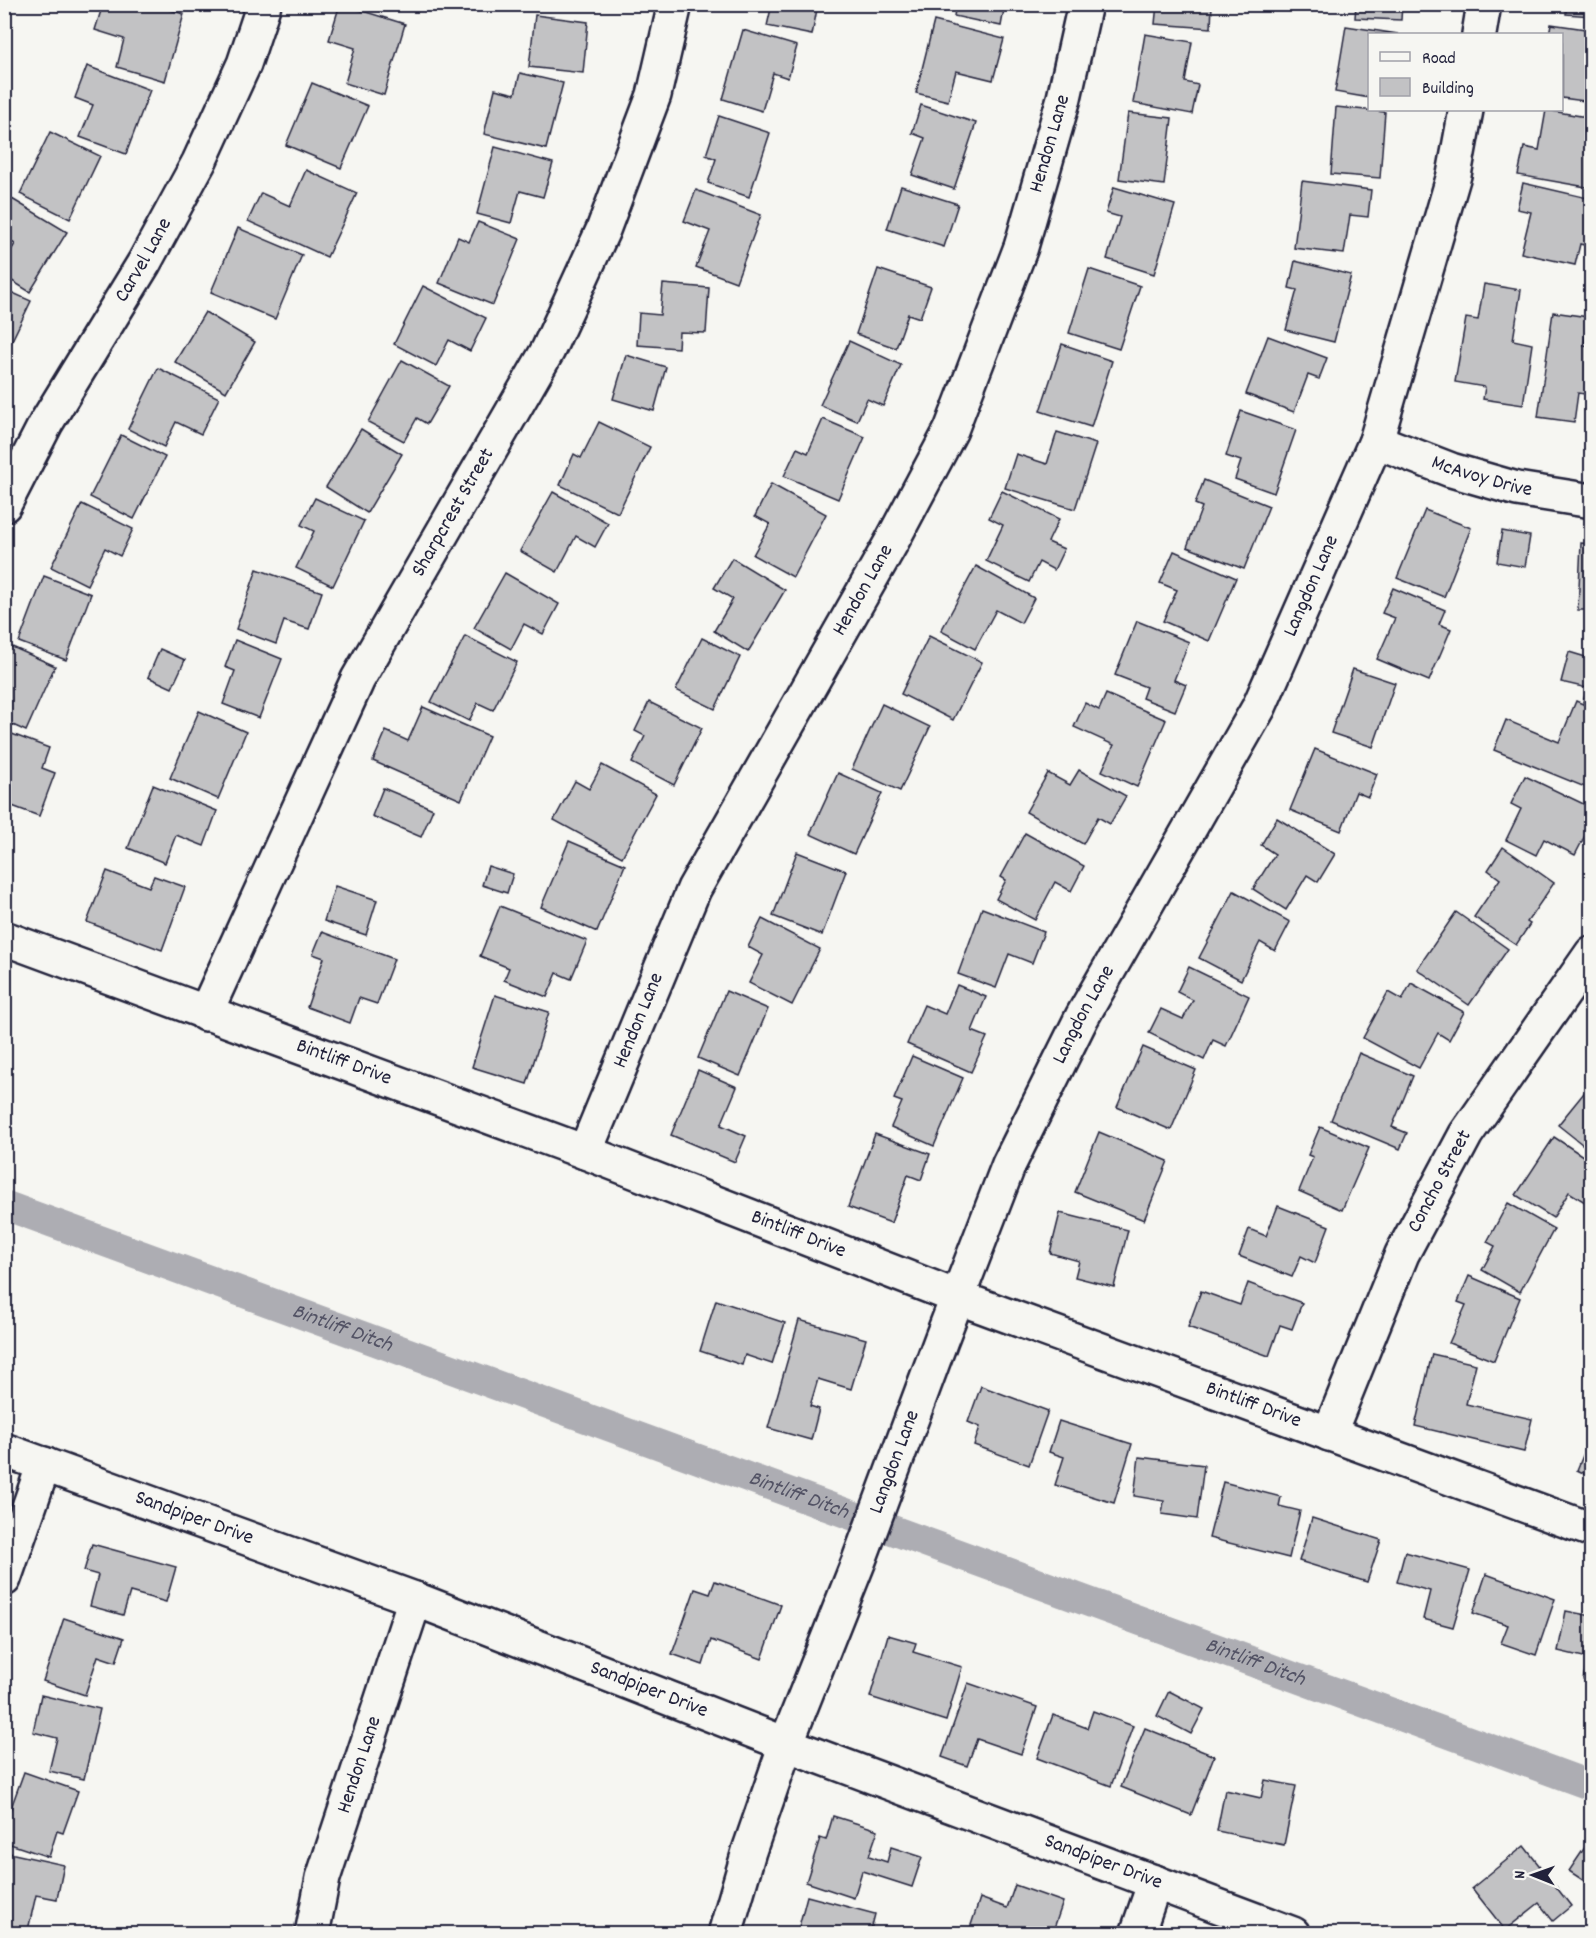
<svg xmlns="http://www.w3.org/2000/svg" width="1596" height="1938" viewBox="0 0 1596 1938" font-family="Dekko,sans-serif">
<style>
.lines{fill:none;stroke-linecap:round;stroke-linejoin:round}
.canal{stroke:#adadb3;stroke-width:30}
.building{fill:#c2c2c4;stroke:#22223b;stroke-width:1.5}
.minor-casing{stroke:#22223b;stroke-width:38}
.minor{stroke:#f6f6f2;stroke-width:33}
.labels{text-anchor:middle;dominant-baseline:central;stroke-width:4.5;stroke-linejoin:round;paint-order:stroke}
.street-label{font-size:21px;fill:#22223b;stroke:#f6f6f2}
.water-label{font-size:22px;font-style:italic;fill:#535365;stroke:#f6f6f2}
</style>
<rect width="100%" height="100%" fill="#f6f6f2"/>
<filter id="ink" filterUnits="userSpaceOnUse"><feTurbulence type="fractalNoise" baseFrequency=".0167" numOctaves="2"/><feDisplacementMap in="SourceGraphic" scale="12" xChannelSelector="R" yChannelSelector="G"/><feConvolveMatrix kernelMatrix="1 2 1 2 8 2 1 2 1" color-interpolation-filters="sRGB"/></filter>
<g filter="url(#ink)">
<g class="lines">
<path class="canal" id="s1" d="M 4,1205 L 1592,1786"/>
</g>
<g class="building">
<path d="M 4,4 L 13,6 L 5,27 L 4,27 Z"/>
<path d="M 103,4 L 150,4 L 184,14 L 165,81 L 117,67 L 124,39 L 95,30 Z"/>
<path d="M 340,4 L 405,24 L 384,95 L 345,83 L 355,48 L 329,40 Z"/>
<path d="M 772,4 L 818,4 L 812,35 L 767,26 Z"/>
<path d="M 956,4 L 1005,4 L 1001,26 L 954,16 Z"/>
<path d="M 1157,4 L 1212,4 L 1211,28 L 1155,24 Z"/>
<path d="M 1356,4 L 1402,4 L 1401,20 L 1355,18 Z"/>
<path d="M 1566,4 L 1592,4 L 1592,16 L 1566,14 Z"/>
<path d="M 535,15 L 588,22 L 583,73 L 529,67 Z"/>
<path d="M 934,21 L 1004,39 L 993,80 L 956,71 L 948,101 L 916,93 Z"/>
<path d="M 1551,24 L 1592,30 L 1592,102 L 1562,98 L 1562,34 L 1549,34 Z"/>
<path d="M 1346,26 L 1398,34 L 1370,34 L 1370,98 L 1335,92 Z"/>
<path d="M 743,30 L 797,46 L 788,78 L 773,73 L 762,111 L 723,99 Z"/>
<path d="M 1145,34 L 1192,42 L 1185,82 L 1198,85 L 1192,114 L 1133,103 Z"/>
<path d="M 87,66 L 150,90 L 126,154 L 80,137 L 93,105 L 75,98 Z"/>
<path d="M 520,73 L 563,83 L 546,149 L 484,134 L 495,89 L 515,94 Z"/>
<path d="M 312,83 L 368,106 L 341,168 L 286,145 Z"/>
<path d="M 921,105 L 976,123 L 954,189 L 912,175 L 925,138 L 912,133 Z"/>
<path d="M 1336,107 L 1385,112 L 1380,178 L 1331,174 Z"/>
<path d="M 1546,110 L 1592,118 L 1592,188 L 1518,175 L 1524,147 L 1539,150 Z"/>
<path d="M 1128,113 L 1172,118 L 1164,185 L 1119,179 Z"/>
<path d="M 719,116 L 770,133 L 749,197 L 708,183 L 716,159 L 706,155 Z"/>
<path d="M 50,132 L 100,156 L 70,219 L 20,194 Z"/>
<path d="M 495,147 L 553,163 L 543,197 L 520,191 L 511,223 L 477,214 Z"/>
<path d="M 306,170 L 357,193 L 327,257 L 248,221 L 261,193 L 290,206 Z"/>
<path d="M 1302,181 L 1371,190 L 1368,217 L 1350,215 L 1344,254 L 1294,248 Z"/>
<path d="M 1523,183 L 1592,199 L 1587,219 L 1592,220 L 1592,247 L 1580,244 L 1575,265 L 1521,253 L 1531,212 L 1517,209 Z"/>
<path d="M 901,186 L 958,204 L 944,247 L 887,229 Z"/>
<path d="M 1114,187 L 1175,205 L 1154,274 L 1107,259 L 1120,217 L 1106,213 Z"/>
<path d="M 696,190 L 761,215 L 736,282 L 696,267 L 710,231 L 684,221 Z"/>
<path d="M 12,199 L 67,232 L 30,292 L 4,276 L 4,262 L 15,244 L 4,237 L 4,211 Z"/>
<path d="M 478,222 L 520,239 L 493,305 L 439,283 L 458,237 L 469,242 Z"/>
<path d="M 238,228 L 302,255 L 275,319 L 211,292 Z"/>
<path d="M 1295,261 L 1351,275 L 1334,342 L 1286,330 L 1297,290 L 1289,288 Z"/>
<path d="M 878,269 L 931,287 L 920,318 L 908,314 L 896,348 L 856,334 Z"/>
<path d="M 1089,269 L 1140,286 L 1119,349 L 1069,333 Z"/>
<path d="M 663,284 L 709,288 L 706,333 L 679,332 L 678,348 L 637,345 L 639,313 L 660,315 Z"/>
<path d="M 1484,284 L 1521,290 L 1513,340 L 1532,344 L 1523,405 L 1483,399 L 1485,387 L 1455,382 L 1466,318 L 1478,320 Z"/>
<path d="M 423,286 L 486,318 L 470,351 L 449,340 L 436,366 L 394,344 Z"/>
<path d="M 4,289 L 31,301 L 4,357 Z"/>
<path d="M 205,312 L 255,342 L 226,392 L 175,362 Z"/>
<path d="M 1553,312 L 1588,317 L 1584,345 L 1592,346 L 1592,395 L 1578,393 L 1574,422 L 1538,417 Z"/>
<path d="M 1268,336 L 1327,358 L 1319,379 L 1308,375 L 1294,412 L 1246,394 Z"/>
<path d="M 849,341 L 901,365 L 883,406 L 867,399 L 857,421 L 820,405 Z"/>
<path d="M 1062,344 L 1112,361 L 1091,427 L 1040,411 Z"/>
<path d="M 626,355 L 666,367 L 654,411 L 613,399 Z"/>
<path d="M 402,360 L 449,386 L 427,424 L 417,418 L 404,441 L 368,422 Z"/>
<path d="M 158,368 L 219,398 L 201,434 L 176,422 L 164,447 L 128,429 Z"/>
<path d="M 1241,411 L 1296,430 L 1274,493 L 1235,479 L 1241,461 L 1226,456 Z"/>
<path d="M 823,419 L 865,437 L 838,499 L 784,476 L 797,448 L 808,453 Z"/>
<path d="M 599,422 L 650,447 L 618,513 L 560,485 L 574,454 L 581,458 Z"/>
<path d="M 361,429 L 402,454 L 367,513 L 326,487 Z"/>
<path d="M 1057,432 L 1096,444 L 1075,509 L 1005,488 L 1016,454 L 1047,464 Z"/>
<path d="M 121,435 L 165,457 L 134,519 L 90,497 Z"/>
<path d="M 1204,480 L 1269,506 L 1244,569 L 1187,547 L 1202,507 L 1195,504 Z"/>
<path d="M 771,484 L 826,514 L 793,577 L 753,555 L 770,524 L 755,516 Z"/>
<path d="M 1002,491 L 1059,519 L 1048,542 L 1064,549 L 1054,570 L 1039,562 L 1029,582 L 986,561 L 1003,525 L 989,518 Z"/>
<path d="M 553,492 L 608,523 L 595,547 L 576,536 L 557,572 L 520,551 Z"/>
<path d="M 315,498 L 364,521 L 333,586 L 296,568 L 314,531 L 301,525 Z"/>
<path d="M 82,504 L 133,529 L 120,556 L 105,548 L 87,585 L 51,567 Z"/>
<path d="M 1425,510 L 1471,528 L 1444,597 L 1397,578 Z"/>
<path d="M 1502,531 L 1530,536 L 1525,567 L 1497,562 Z"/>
<path d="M 1581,543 L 1592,544 L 1592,610 L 1578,610 Z"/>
<path d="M 1174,551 L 1236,578 L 1209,641 L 1163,621 L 1177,590 L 1160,583 Z"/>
<path d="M 732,558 L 785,590 L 748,652 L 714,631 L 733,599 L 714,588 Z"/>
<path d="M 976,566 L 1034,598 L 1021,623 L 996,610 L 975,649 L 941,631 Z"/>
<path d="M 257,569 L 322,592 L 309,629 L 284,621 L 276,644 L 236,629 Z"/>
<path d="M 505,573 L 559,604 L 543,634 L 524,624 L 511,649 L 474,628 Z"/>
<path d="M 44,576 L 91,594 L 66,660 L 19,642 Z"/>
<path d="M 1393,588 L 1445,610 L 1439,624 L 1451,629 L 1429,681 L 1377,659 L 1395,618 L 1382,613 Z"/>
<path d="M 1137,621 L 1189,642 L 1174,680 L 1186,685 L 1175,711 L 1142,698 L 1146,687 L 1115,675 Z"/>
<path d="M 465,636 L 517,662 L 493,710 L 478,703 L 469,721 L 431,702 Z"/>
<path d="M 929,636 L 982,662 L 953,720 L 901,694 Z"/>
<path d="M 702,638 L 740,657 L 715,709 L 676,690 Z"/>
<path d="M 235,640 L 282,659 L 259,718 L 223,704 L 235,671 L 225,667 Z"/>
<path d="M 10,646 L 55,666 L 26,731 L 4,721 L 4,683 L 6,679 L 4,678 L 4,659 Z"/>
<path d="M 160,649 L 185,660 L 172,688 L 148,677 Z"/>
<path d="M 1592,649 L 1592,704 L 1583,702 L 1587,688 L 1561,682 L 1569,652 L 1589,658 Z"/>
<path d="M 1353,669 L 1395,683 L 1373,747 L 1331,733 Z"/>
<path d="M 1106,694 L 1166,720 L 1137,787 L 1102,771 L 1114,745 L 1074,727 L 1085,703 L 1099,710 Z"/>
<path d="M 1576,701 L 1592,708 L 1592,790 L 1494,750 L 1506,720 L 1559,742 Z"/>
<path d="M 649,702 L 702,728 L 674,785 L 632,763 L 645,736 L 635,731 Z"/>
<path d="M 882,704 L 930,727 L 900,791 L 852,769 Z"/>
<path d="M 423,707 L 489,736 L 461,800 L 373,761 L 386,731 L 408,741 Z"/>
<path d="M 199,711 L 246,732 L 218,799 L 170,778 Z"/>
<path d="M 4,731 L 49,748 L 42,768 L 55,773 L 39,816 L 4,803 Z"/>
<path d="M 1315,749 L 1377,774 L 1368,797 L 1356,792 L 1341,831 L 1290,810 Z"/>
<path d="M 602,765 L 656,794 L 622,857 L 554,820 L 575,781 L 589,789 Z"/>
<path d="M 1079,770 L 1126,796 L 1110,824 L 1098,817 L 1083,844 L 1026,812 L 1048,773 L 1070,785 Z"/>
<path d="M 838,773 L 882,793 L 854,854 L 810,834 Z"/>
<path d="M 1525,776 L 1592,808 L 1592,822 L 1575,855 L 1544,839 L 1536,855 L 1506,840 L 1521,809 L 1511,804 Z"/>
<path d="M 153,785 L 217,811 L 204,846 L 176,835 L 165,863 L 128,848 Z"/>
<path d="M 383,788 L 433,809 L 421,837 L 372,816 Z"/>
<path d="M 1277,818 L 1335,854 L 1318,882 L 1307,875 L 1286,910 L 1253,889 L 1275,854 L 1261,845 Z"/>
<path d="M 1025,833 L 1084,866 L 1071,891 L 1055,882 L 1035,920 L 996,899 L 1006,880 L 1001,877 Z"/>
<path d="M 569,841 L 625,865 L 597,932 L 541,907 Z"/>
<path d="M 1503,847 L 1554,883 L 1527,922 L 1530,924 L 1516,945 L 1474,917 L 1500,879 L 1488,870 Z"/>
<path d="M 797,852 L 846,871 L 822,935 L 773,916 Z"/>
<path d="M 488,866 L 513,874 L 507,893 L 482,885 Z"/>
<path d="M 107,871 L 149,887 L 154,876 L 185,887 L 162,950 L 87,922 Z"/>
<path d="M 335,886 L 377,900 L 366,935 L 324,921 Z"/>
<path d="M 1234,891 L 1290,922 L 1275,951 L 1260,942 L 1241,980 L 1199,958 Z"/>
<path d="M 500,906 L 587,941 L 571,979 L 557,973 L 547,997 L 504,980 L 509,968 L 480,956 Z"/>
<path d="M 982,908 L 1044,932 L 1032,963 L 1009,954 L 996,988 L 958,974 Z"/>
<path d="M 1456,912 L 1508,949 L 1469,1005 L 1417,969 Z"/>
<path d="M 762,919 L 820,949 L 792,1005 L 749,983 L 763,955 L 748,947 Z"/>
<path d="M 322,932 L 394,959 L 377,1004 L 359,998 L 350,1023 L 307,1007 L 324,958 L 313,954 Z"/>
<path d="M 1189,967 L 1249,996 L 1226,1046 L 1213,1040 L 1204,1060 L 1149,1033 L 1161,1009 L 1183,1019 L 1193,1000 L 1177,992 Z"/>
<path d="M 1411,983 L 1464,1012 L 1449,1040 L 1438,1033 L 1419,1068 L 1363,1038 L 1388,992 L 1402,1000 Z"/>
<path d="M 957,985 L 986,997 L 972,1031 L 987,1037 L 971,1072 L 907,1044 L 924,1005 L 945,1014 Z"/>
<path d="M 726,991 L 768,1009 L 740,1076 L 698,1058 Z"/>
<path d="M 495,995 L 549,1012 L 527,1084 L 472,1067 Z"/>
<path d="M 1143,1047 L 1196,1070 L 1171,1130 L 1117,1107 Z"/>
<path d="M 1359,1053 L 1413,1076 L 1392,1127 L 1407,1133 L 1400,1149 L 1331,1120 Z"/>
<path d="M 912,1056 L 963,1078 L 934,1146 L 891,1127 L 902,1102 L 894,1099 Z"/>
<path d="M 698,1070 L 737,1087 L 721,1125 L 746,1136 L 735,1162 L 671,1135 Z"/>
<path d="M 1592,1083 L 1592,1152 L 1558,1125 Z"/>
<path d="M 1320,1127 L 1369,1148 L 1342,1210 L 1299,1191 L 1313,1157 L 1308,1155 Z"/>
<path d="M 1099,1132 L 1168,1161 L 1144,1220 L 1075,1192 Z"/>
<path d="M 875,1134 L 930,1154 L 921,1180 L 908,1175 L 891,1223 L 848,1207 Z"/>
<path d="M 1554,1137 L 1592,1162 L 1592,1199 L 1588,1204 L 1569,1192 L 1553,1218 L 1516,1195 Z"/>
<path d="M 1508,1203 L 1554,1229 L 1520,1292 L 1482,1270 L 1495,1246 L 1487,1242 Z"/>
<path d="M 1278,1206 L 1329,1226 L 1315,1263 L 1301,1256 L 1292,1277 L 1239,1256 L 1249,1229 L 1266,1236 Z"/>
<path d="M 1060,1213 L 1128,1230 L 1114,1287 L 1075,1277 L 1079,1261 L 1050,1253 Z"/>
<path d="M 1469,1276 L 1520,1298 L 1494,1361 L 1449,1343 L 1466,1305 L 1458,1302 Z"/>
<path d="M 1248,1283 L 1302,1303 L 1292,1329 L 1280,1325 L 1269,1356 L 1188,1327 L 1201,1291 L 1240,1305 Z"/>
<path d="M 716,1300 L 785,1323 L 772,1364 L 745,1355 L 742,1365 L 700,1351 Z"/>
<path d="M 799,1320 L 866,1339 L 851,1389 L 818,1379 L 810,1406 L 819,1409 L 811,1440 L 768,1428 Z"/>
<path d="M 1432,1354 L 1476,1364 L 1466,1404 L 1532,1419 L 1524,1452 L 1415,1426 Z"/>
<path d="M 981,1386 L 1048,1411 L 1029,1465 L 974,1445 L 980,1427 L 968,1422 Z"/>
<path d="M 1059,1421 L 1132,1444 L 1114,1503 L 1055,1485 L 1064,1457 L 1049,1452 Z"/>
<path d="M 1589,1441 L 1592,1443 L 1592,1477 L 1577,1470 Z"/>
<path d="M 1139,1457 L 1204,1465 L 1197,1519 L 1162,1514 L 1164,1501 L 1134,1496 Z"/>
<path d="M 1223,1482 L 1281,1497 L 1279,1506 L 1300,1511 L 1289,1558 L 1209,1538 Z"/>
<path d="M 1312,1518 L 1381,1540 L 1367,1582 L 1299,1561 Z"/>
<path d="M 92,1544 L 176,1567 L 166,1602 L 130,1592 L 123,1615 L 90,1606 L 98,1575 L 84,1571 Z"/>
<path d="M 1405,1552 L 1470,1570 L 1453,1627 L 1423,1619 L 1430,1591 L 1397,1582 Z"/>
<path d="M 1486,1574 L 1555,1599 L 1536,1655 L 1501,1643 L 1508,1625 L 1473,1613 Z"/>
<path d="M 715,1581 L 781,1605 L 762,1659 L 711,1640 L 703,1665 L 672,1654 L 695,1589 L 710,1594 Z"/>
<path d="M 1566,1611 L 1592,1616 L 1592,1681 L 1583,1679 L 1588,1658 L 1558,1651 Z"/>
<path d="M 64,1618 L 124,1638 L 116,1662 L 98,1656 L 85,1695 L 43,1681 Z"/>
<path d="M 888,1635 L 916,1643 L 913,1652 L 962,1667 L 946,1721 L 870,1697 Z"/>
<path d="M 968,1683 L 1037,1707 L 1021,1754 L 977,1739 L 967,1766 L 942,1757 Z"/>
<path d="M 1169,1691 L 1204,1709 L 1191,1734 L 1157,1716 Z"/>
<path d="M 41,1695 L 100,1709 L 84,1779 L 49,1771 L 57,1738 L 33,1732 Z"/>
<path d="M 1093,1711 L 1133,1726 L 1111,1786 L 1037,1758 L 1053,1715 L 1087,1728 Z"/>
<path d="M 1145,1728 L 1214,1756 L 1191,1815 L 1121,1787 Z"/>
<path d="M 24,1772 L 78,1791 L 63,1833 L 57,1831 L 49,1857 L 4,1842 L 4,1827 Z"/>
<path d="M 1265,1780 L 1296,1786 L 1284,1845 L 1217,1831 L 1225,1790 L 1261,1798 Z"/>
<path d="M 833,1816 L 878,1830 L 869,1856 L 887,1862 L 891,1847 L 922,1857 L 912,1887 L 862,1871 L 854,1898 L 806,1882 L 820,1838 L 826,1840 Z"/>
<path d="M 1592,1837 L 1592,1886 L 1569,1871 Z"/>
<path d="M 1524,1846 L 1571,1906 L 1553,1921 L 1539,1903 L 1505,1930 L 1472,1888 Z"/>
<path d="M 5,1852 L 64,1865 L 57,1899 L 36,1895 L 28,1930 L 4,1925 Z"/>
<path d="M 1015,1885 L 1063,1902 L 1052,1934 L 975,1934 L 969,1931 L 980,1898 L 1007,1908 Z"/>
<path d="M 807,1896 L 875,1914 L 870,1934 L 797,1934 Z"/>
</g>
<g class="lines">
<defs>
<g id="minor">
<path d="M 1479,34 L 1484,4"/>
<path id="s2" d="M 1376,441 L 1451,470 L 1517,489 L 1592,501"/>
<path id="s3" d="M 4,505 L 46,423 L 144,263 L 199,162 L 244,64 L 264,4"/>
<path id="s4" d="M 4,938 L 585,1152 L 957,1297 L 1592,1530"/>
<path id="s5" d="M 205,1014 L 358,679 L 548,350 L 603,230 L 654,95 L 675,4"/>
<path id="s6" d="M 585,1152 L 694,889 L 891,543 L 951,430 L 1021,247 L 1064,98 L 1085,4"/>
<path id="s7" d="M 1329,1434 L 1402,1254 L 1466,1134 L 1592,953"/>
<path id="s8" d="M 4,1450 L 415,1599 L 786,1744 L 1293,1934"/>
<path d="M 4,1579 L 44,1464"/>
<path id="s9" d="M 312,1934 L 323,1878 L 415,1599"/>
<path id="s10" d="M 725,1934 L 749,1851 L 786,1744 L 858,1563 L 941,1340 L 1009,1164 L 1082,1017 L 1259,707 L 1376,441 L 1454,175 L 1466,110"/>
<path d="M 1137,1934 L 1155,1882"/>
</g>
</defs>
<use href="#minor" class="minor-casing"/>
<use href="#minor" class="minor"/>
</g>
</g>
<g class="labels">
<g class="street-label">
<text stroke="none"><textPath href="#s6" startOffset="1114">Hendon Lane</textPath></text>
<text stroke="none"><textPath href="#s3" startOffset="282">Carvel Lane</textPath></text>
<text stroke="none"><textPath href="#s2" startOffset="112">McAvoy Drive</textPath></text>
<text stroke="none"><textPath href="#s5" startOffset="560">Sharpcrest Street</textPath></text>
<text stroke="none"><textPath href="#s10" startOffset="1474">Langdon Lane</textPath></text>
<text stroke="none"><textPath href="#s6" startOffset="628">Hendon Lane</textPath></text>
<text stroke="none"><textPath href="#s10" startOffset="988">Langdon Lane</textPath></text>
<text stroke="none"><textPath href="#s6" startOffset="142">Hendon Lane</textPath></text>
<text stroke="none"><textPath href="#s4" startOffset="362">Bintliff Drive</textPath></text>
<text stroke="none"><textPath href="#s7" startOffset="276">Concho Street</textPath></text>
<text stroke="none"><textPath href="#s4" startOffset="848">Bintliff Drive</textPath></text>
<text stroke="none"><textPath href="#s4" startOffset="1334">Bintliff Drive</textPath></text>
<text stroke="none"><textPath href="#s10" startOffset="502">Langdon Lane</textPath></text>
<text stroke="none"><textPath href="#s8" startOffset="202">Sandpiper Drive</textPath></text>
<text stroke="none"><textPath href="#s8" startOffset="688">Sandpiper Drive</textPath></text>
<text stroke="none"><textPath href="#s9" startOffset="176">Hendon Lane</textPath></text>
<text stroke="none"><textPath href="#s8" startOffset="1174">Sandpiper Drive</textPath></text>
</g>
<g class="water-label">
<text stroke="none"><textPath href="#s1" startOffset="360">Bintliff Ditch</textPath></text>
<text stroke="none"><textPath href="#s1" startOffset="846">Bintliff Ditch</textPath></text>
<text stroke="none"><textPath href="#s1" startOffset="1332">Bintliff Ditch</textPath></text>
</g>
</g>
<rect width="1596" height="1938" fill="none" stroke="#f6f6f2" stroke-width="24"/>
<rect x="12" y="12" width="1572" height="1914" fill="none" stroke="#22223b" stroke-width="2" filter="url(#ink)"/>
<rect x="1368" y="33" width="195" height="78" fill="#f6f6f2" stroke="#a1a1a9" stroke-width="1.5"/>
<rect x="1380" y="52" width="30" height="9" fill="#f6f6f2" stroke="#a1a1a9" stroke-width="1.5"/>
<text x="1422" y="63" font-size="18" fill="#22223b">Road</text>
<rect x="1380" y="78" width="30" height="18" fill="#c2c2c4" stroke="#a1a1a9" stroke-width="1.5"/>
<text x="1422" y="93" font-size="18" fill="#22223b">Building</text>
<g transform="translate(1533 1875) rotate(271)" stroke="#f6f6f2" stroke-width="4.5" paint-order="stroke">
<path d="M0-4.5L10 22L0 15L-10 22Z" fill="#22223b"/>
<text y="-9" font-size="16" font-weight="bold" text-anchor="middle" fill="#22223b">N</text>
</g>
</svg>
